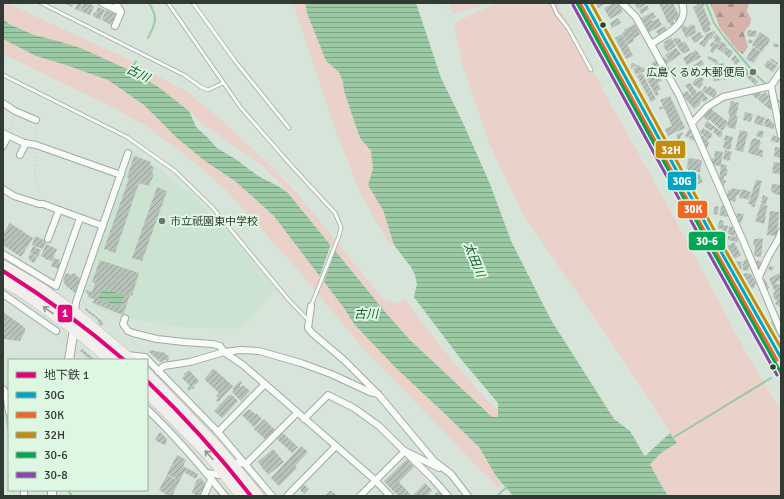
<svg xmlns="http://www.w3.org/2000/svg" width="784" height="499" viewBox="0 0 784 499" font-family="Signika,'Noto Sans JP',sans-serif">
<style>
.built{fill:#cde3d1}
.green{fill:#ead1ca}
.forest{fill:url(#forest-firs)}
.water{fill:url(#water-rules)}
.pier{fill:#d7e4d9}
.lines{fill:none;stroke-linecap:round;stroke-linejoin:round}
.stream{stroke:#9ac9a4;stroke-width:2}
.building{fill:url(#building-hatch);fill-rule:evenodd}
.lane-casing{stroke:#9faaa1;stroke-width:4.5}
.street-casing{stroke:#9faaa1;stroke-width:8}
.secondary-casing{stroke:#9faaa1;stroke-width:10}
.primary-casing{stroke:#bebeb7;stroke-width:10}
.highway-casing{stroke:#bebeb7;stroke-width:12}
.path{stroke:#bfc4c0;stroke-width:1;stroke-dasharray:1 3;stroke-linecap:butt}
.lane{stroke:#f9fbf9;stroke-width:3}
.street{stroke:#f9fbf9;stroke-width:6}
.secondary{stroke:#f7f7f5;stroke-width:8}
.primary{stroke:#f5f2f1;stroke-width:9}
.highway{stroke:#f2eeec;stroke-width:11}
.bus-1-casing{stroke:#def7e2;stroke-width:6}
.bus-2-casing{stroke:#def7e2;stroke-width:6}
.bus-3-casing{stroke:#def7e2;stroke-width:6}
.bus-4-casing{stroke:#def7e2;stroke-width:6}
.bus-5-casing{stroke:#def7e2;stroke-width:6}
.bus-1{stroke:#02a4c6;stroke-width:3}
.bus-2{stroke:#f26522;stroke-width:3}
.bus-3{stroke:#c68b0d;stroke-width:3}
.bus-4{stroke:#00a651;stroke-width:3}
.bus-5{stroke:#8e44ad;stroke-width:3}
.metro-1-casing{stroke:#def7e2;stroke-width:7}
.metro-1{stroke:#e5007d;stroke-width:4}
.oneway{stroke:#929490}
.bus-dot{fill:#313b33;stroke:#def7e2;stroke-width:1.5}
.poi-dot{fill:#6b766d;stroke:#def7e2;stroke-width:1.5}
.labels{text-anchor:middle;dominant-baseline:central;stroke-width:4;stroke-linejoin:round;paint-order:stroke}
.poi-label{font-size:11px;fill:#313b33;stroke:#def7e2;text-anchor:end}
.water-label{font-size:12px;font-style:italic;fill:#165a2e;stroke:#def7e2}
.line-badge{stroke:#def7e2;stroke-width:1.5}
.badge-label{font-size:11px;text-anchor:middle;font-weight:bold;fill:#fff}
</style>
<defs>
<pattern id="forest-firs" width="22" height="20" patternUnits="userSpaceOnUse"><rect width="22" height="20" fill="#d5b2aa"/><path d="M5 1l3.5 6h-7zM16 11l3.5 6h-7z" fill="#ad928b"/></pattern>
<pattern id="water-rules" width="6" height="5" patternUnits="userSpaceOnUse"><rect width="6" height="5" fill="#9ac9a4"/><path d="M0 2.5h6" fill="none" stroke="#7ea486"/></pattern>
<pattern id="building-hatch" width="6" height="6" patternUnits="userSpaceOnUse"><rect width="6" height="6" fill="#b8c2ba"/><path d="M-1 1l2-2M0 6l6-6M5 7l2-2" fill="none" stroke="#969f98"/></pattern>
</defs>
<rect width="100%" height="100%" fill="#d7e4d9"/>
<path class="built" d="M 133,151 L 160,169 L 193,196 L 240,246 L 276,290 L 243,326 L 237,329 L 181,327 L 125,318 L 94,307 L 83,291 Z"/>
<g class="green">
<path d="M 3,3 L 7,3 L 132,61 L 129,70 C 113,63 97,54 81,49 C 55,40 25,36 3,19 Z"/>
<path d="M 294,3 L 305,3 L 307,13 L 326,61 L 339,72 L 343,82 L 344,91 L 360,138 L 371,151 L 373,169 L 368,185 L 383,210 L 394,245 L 389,243 L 361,195 L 334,126 L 299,21 Z"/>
<path d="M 449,3 L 484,3 L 480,6 L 454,13 L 450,7 Z"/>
<path d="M 497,3 L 557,3 L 570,26 L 610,103 L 670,210 L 745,351 L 775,401 L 781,408 L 781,496 L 668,496 L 661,485 L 650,464 L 661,453 L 677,443 L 621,357 L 523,214 L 489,143 L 462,64 L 454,23 Z"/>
<path d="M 3,39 L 36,56 L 66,65 L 108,80 L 144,105 L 177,138 L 205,161 L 235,181 L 274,216 L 344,308 L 354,324 L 396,368 L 443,412 L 479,447 L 496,476 L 502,483 L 498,488 L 362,347 L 299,271 L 225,189 L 187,156 L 145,125 L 106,104 L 3,54 Z"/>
<path d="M 144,69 L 186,91 L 219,118 L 271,166 L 296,192 L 383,299 L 395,303 L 404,300 L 408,304 L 445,352 L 490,404 L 498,409 L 498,417 L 492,417 L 410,340 L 386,313 L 279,182 L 261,165 L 216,133 L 202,124 L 189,111 L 157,86 L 134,72 L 135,70 Z"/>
</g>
<path class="forest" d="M 710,3 L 749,3 L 747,11 L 751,19 L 750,25 L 746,29 L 744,34 L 748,47 L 743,54 L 738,51 L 720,28 Z"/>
<g class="water">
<path d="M 305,3 L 416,3 L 441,78 L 463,123 L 490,184 L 511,241 L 551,320 L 614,419 L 630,431 L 641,450 L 645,456 L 670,433 L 677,443 L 661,453 L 650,464 L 661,485 L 668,496 L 513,496 L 496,476 L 479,447 L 443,412 L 396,368 L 354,324 L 344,308 L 274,216 L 235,181 L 205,161 L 177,138 L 144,105 L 108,80 L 66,65 L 36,56 L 3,39 L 3,19 L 9,24 L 34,35 L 61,42 L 83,49 L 129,70 L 157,86 L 189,111 L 196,127 L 207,137 L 217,148 L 237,160 L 258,176 L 278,186 L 287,192 L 386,313 L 410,340 L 492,417 L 498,417 L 498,403 L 460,358 L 414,297 L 417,284 L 415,275 L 411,267 L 394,245 L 383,210 L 368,185 L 373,169 L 371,151 L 360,138 L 344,91 L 343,82 L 339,72 L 326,61 L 307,13 Z"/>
<path d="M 102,288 L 125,295 L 121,307 L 98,299 Z"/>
</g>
<path class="pier" d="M 331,244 L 336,249 L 323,284 L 319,278 Z"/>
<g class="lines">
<g class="stream">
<path d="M 706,3 L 714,23 L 724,37 L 756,75 L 766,84"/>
<path d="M 148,38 C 155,24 159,18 149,3"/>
<path d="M 130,72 L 136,61"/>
<path d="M 776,99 L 781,103"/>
<path d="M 5,403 L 9,433"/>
<path d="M 671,439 L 771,378"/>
<path d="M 68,490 L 72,496"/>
<path d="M 497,496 L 508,486"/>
</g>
</g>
<g class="building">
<path d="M 64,3 L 73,3 L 72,7 Z"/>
<path d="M 78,3 L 83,3 L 79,11 L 75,9 Z"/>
<path d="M 84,3 L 88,3 L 94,6 L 90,15 L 80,11 Z"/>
<path d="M 595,3 L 607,3 L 598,8 Z"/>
<path d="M 614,3 L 618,3 L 623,12 L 610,19 L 604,8 Z"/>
<path d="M 637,3 L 644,3 L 645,5 L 638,9 L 635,5 Z"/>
<path d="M 659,3 L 673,3 L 680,18 L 673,21 L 674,23 L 671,25 L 669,23 L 668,23 Z"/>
<path d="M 696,3 L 700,3 L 700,4 L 704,3 L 705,5 L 703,6 L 711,25 L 709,26 L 711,30 L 704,33 L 693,7 L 697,6 Z"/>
<path d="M 647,5 L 649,9 L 641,14 L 639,10 Z"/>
<path d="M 98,7 L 105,10 L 100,20 L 93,16 L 94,12 L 96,13 Z"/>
<path d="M 106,10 L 116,14 L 111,25 L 102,20 Z"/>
<path d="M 653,12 L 656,17 L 651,20 L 652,21 L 658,18 L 662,25 L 648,33 L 644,26 L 646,25 L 645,23 L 643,24 L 640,19 Z"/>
<path d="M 618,18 L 621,23 L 612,28 L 610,23 Z"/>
<path d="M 635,24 L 640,34 L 633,39 L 634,41 L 628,45 L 622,33 L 625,31 L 624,30 Z"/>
<path d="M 692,24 L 693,26 L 694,25 L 696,28 L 695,29 L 696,33 L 686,38 L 681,27 L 685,25 L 686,28 Z"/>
<path d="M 665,26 L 667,31 L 659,36 L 656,31 Z"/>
<path d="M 748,30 L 757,31 L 756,36 L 755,36 L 755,37 L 747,36 Z"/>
<path d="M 714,31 L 716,32 L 711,39 L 710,38 L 704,47 L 699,44 L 702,40 L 703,41 L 706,34 Z"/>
<path d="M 700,32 L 703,37 L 699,39 L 699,40 L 694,43 L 691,37 Z"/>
<path d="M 760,32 L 770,39 L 767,46 L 766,45 L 762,52 L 752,45 Z"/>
<path d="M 622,34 L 633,56 L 626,59 L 615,38 Z"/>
<path d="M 716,34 L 719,36 L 719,37 L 721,39 L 719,44 L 714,41 L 715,39 L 713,38 Z"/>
<path d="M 671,38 L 676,46 L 667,52 L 663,46 L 665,44 L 664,42 Z"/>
<path d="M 676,38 L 680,39 L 682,43 L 685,42 L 690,50 L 683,54 L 673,40 Z"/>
<path d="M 749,39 L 753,41 L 751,44 L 747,42 Z"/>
<path d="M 721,41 L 727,45 L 722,52 L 716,48 L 713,53 L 710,51 L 712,47 L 710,46 L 712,42 L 713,43 L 714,42 L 719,45 Z"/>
<path d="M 774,43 L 779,45 L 778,48 L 773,46 Z"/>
<path d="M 726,47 L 733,52 L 729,58 L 723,52 Z"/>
<path d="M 753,47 L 761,52 L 753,63 L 746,59 Z"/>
<path d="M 676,48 L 681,54 L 665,65 L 661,59 L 664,57 L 667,60 L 668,59 L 665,55 Z"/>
<path d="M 696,50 L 701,57 L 687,65 L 683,58 Z"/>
<path d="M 735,55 L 740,61 L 736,65 L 731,59 Z"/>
<path d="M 708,56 L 718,60 L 717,64 L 719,63 L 720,64 L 722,63 L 723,64 L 724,63 L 725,66 L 719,70 L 715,65 L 717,64 L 707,58 Z"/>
<path d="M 771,58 L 778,63 L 777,65 L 770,60 Z"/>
<path d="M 656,60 L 660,66 L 653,70 L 651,66 L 652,63 Z"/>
<path d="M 702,60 L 704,64 L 691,72 L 689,68 Z"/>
<path d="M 768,60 L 777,66 L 773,72 L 764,66 Z"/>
<path d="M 632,63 L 638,65 L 630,69 Z"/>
<path d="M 639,65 L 641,68 L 643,67 L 645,71 L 636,75 L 633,69 Z"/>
<path d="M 727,66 L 734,75 L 724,80 L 719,71 Z"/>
<path d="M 745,67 L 750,73 L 747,76 L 741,70 Z"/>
<path d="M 657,72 L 662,81 L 657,83 L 661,89 L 657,91 L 659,95 L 656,96 L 645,76 L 650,73 L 651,75 Z"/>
<path d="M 714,72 L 715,74 L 718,72 L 722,79 L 719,81 L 718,80 L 715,82 L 711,76 L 712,75 L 711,74 Z"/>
<path d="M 642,73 L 656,99 L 651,102 L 637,76 Z"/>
<path d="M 751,74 L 758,82 L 755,85 L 747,77 Z"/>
<path d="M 698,75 L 704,79 L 702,83 L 703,84 L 699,88 L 692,84 Z"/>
<path d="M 690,83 L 696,91 L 695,91 L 697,93 L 700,91 L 701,92 L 702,91 L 708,99 L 704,102 L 699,95 L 702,100 L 699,105 L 694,109 L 682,94 L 687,91 L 692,97 L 693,97 L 685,85 Z"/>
<path d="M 705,86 L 708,88 L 709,86 L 716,90 L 715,91 L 717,92 L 714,98 L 702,91 Z"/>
<path d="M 757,91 L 762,94 L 757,99 L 751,94 L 753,92 Z"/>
<path d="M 765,92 L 770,97 L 763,104 L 758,99 Z"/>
<path d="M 670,96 L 685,128 L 668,136 L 665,129 L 672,126 L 664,108 L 660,110 L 659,108 L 663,106 L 660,100 Z"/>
<path d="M 769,99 L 771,101 L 771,102 L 772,103 L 774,107 L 771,110 L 764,105 Z"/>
<path d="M 731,101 L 739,103 L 736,116 L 738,116 L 735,129 L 727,127 L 728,123 L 722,131 L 709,119 L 708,121 L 704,117 L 704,116 L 710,108 L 728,122 L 730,115 L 728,114 Z"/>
<path d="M 745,112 L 753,114 L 751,122 L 743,120 Z"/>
<path d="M 757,115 L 765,118 L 762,126 L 754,123 Z"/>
<path d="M 766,118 L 771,120 L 771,122 L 775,124 L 773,129 L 764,126 Z"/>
<path d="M 707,121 L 723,133 L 721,137 L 719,137 L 713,132 L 715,130 L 713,129 L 711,131 L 704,126 Z"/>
<path d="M 703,128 L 705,130 L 706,129 L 712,134 L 711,136 L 712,136 L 710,139 L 709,138 L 708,140 L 700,132 Z"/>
<path d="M 689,129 L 692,131 L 688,138 L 685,136 Z"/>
<path d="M 740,130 L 748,132 L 743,152 L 735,150 Z"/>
<path d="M 760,130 L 764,132 L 762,138 L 756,136 L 758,131 L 759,132 Z"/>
<path d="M 682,132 L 683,134 L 680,136 L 681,138 L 678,140 L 676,135 Z"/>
<path d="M 691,135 L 693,136 L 695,139 L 694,141 L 689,138 Z"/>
<path d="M 725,135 L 733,137 L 730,150 L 723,148 L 725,140 L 724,140 Z"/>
<path d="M 773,135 L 777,137 L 777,138 L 779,139 L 779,143 L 771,141 Z"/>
<path d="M 703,136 L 708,141 L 709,143 L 708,147 L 705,148 L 700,137 Z"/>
<path d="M 755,138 L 760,140 L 760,142 L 761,143 L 758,149 L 763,150 L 762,157 L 748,153 L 752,139 L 754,139 Z"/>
<path d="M 679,147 L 686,152 L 683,156 L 676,151 Z"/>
<path d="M 775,147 L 781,148 L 781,158 L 774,156 Z"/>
<path d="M 725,150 L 732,152 L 729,161 L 723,159 Z"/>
<path d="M 715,151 L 723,152 L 721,164 L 727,165 L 726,169 L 728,169 L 726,176 L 724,176 L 724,180 L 719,179 L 721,166 L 712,165 L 713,162 L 711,162 L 712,158 L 714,159 Z"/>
<path d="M 134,156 L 151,162 L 150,165 L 154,167 L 152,173 L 154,174 L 149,186 L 139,183 L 115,253 L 104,249 L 129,178 L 127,177 Z"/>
<path d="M 688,158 L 702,160 L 700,172 L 688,171 L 688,169 L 687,169 Z"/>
<path d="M 774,162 L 781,163 L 780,174 L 772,173 Z"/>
<path d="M 690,172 L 700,174 L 700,176 L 703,182 L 695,186 L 687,174 Z"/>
<path d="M 719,179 L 727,181 L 726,182 L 725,182 L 724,186 L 722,185 L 723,182 L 719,181 Z"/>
<path d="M 756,180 L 762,181 L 759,191 L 760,191 L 755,205 L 754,207 L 751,207 L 752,205 L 748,204 Z"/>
<path d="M 772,184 L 781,185 L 781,195 L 774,194 L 775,193 L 771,192 Z"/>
<path d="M 157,187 L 167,191 L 142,261 L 132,258 Z"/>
<path d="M 732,188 L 741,190 L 739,195 L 737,195 L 735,202 L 728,200 L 728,197 L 726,196 L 729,190 L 731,190 Z"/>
<path d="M 742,189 L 751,192 L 748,200 L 743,198 L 742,199 L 739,198 Z"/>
<path d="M 763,195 L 768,197 L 766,205 L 761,203 Z"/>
<path d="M 761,204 L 768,206 L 765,215 L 766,216 L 764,224 L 755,221 Z"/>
<path d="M 722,205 L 725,206 L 724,209 L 726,210 L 725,213 L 728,214 L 727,217 L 719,215 Z"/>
<path d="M 715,206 L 719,207 L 717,215 L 713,214 Z"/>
<path d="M 770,211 L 779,212 L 777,236 L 767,235 Z"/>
<path d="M 737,213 L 744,214 L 741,223 L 737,222 L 738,218 L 736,217 Z"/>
<path d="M 720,220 L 724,221 L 723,225 L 728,226 L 726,234 L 721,232 L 722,229 L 717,228 Z"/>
<path d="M 10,223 L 33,238 L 21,257 L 3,245 L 3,234 Z"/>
<path d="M 729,226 L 733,227 L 733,230 L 736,231 L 735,236 L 728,234 Z"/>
<path d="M 35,236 L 46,241 L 43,249 L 32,245 Z"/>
<path d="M 728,236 L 738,237 L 737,242 L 728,240 Z"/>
<path d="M 758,238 L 763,239 L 761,257 L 754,256 L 755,245 L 753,245 L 754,239 L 758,239 Z"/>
<path d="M 734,242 L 741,255 L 735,259 L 727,246 Z"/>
<path d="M 46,244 L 57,249 L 52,261 L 45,259 L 45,258 L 41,256 Z"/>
<path d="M 33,246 L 41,250 L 38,257 L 30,253 Z"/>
<path d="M 30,254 L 37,257 L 34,263 L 29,260 L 30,259 L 28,258 Z"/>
<path d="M 54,258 L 60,260 L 59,262 L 60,263 L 58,269 L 51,266 Z"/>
<path d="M 100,260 L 139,273 L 132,296 L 130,295 L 123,315 L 93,303 L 94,299 L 88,297 L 89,294 L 86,293 L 87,290 L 92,292 L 95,283 L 92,282 ZM 102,288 L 125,295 L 121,307 L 98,299 Z"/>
<path d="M 744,260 L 747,260 L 749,266 L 748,271 L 742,270 Z"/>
<path d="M 754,260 L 763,262 L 759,271 Z"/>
<path d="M 736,261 L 742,262 L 741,270 L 740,270 Z"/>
<path d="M 769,266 L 774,267 L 772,271 L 768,269 Z"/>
<path d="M 66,273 L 72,275 L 73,273 L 77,275 L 76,276 L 80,278 L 75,293 L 64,284 L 65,282 L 63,281 Z"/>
<path d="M 746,273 L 751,274 L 756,283 L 754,288 L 752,289 L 743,274 Z"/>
<path d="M 779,273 L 781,280 L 776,282 L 777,285 L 781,283 L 781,306 L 779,307 L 778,305 L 776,305 L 775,303 L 777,302 L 775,298 L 774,299 L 773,296 L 774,295 L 773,293 L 775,292 L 769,279 Z"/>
<path d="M 765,279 L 769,288 L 767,289 L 763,280 Z"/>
<path d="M 86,308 L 102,321 L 103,325 L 99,325 L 98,320 L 85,310 Z"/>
<path d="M 3,312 L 23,326 L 25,328 L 25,331 L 20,341 L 3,339 Z"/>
<path d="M 773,321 L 781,337 L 779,338 L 771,322 Z"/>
<path d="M 82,349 L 95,360 L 91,360 L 80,351 Z"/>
<path d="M 150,350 L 166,353 L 166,355 L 169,356 L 168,361 L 165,360 L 164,361 L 160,362 L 149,352 Z"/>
<path d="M 213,369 L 214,369 L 233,386 L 218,402 L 216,400 L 218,398 L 216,396 L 219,393 L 205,380 L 205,378 Z"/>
<path d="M 189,370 L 198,380 L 198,381 L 199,382 L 193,386 L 195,387 L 193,389 L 192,388 L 189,391 L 187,389 L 190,386 L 182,378 L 185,375 L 184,374 L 188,371 Z"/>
<path d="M 240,381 L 242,382 L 240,385 L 241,387 L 243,385 L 250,391 L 241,401 L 232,392 L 234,390 L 232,389 Z"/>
<path d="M 231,394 L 238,401 L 222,418 L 214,411 L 229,395 L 230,396 Z"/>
<path d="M 249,409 L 255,414 L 256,413 L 262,419 L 254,427 L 242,415 Z"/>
<path d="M 264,419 L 275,430 L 266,440 L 254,429 Z"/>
<path d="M 160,432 L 167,439 L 166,441 L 167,442 L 165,445 L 155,440 Z"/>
<path d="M 282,432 L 298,447 L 292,453 L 276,438 Z"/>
<path d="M 301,446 L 308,452 L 295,466 L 297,468 L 279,486 L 271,478 Z"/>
<path d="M 273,449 L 284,462 L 268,475 L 258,462 Z"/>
<path d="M 177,455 L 186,460 L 183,466 L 198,474 L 196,479 L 184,472 L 172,496 L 169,496 L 159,490 L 167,475 L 176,480 L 176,479 L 167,474 Z"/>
<path d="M 407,459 L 414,467 L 399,482 L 412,496 L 425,483 L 432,490 L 427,496 L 398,496 L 384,481 Z"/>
<path d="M 201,478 L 205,483 L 203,494 L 202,496 L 195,496 L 195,494 L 192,493 L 196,482 L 197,480 Z"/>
<path d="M 303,484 L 309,489 L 304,494 L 300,490 L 301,489 L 299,488 Z"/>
<path d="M 330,491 L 332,491 L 337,496 L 325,496 Z"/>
<path d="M 438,492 L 442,494 L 444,496 L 433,496 Z"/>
</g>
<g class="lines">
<defs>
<g id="lane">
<path d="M 41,3 L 184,75 L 201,87 L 208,90 L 223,83"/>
<path d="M 168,3 L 241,108 L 289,163 L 335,213 L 341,227 L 339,236 L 311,306"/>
<path d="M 193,3 L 235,61 L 289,128"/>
<path d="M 552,3 L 557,14 L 568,28 L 591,70"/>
<path d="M 3,75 L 127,137 L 175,171 L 212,207 L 288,299 L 309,321"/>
</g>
<g id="street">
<path d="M 102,3 L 121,12"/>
<path d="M 622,3 L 636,17 L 679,95 L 744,243 L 781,332"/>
<path d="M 115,26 L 121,12 L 116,3"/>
<path d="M 651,44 C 665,35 690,24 682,3"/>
<path d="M 771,86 L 781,136"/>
<path d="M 3,103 L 15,111 L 36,120"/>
<path d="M 692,123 L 707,107 L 723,97 L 771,86 L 781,71"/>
<path d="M 3,133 L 24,143 L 36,145 L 121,175"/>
<path d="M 3,146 L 8,136"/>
<path d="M 20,155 L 26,143"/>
<path d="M 3,189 L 14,196 L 39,204 L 43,204 L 103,226"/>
<path d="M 48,239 L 59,210"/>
<path d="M 3,254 L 56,286 L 80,218"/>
<path d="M 759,277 L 768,257 L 779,238 L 781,232"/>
<path d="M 3,294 L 56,331"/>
<path d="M 311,306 L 308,328 L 312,333 L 344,360 L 378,394 L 434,461 L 451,474 L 468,496"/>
<path d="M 75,313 L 76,302 L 128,153"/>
<path d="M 125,318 L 123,324 L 128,331 L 133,333 L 157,339 L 184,342 L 213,344 L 220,346 L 224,352 L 241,350 L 259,351 L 301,363 L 331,374 L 370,392 L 378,394"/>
<path d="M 127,355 L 145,357 L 218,432 L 272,496"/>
<path d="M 158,371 L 164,366 L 190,362 L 224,352 L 243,365 L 265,384"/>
<path d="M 3,389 L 6,393 L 9,412"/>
<path d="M 147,409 C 175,436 201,466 225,496"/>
<path d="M 304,419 L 328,395 L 354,408 L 379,426 L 432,478 L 448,496"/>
<path d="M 218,432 L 265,384 L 375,480 L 390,496"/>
<path d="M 230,462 L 246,464 L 297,413"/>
<path d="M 207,473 L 226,476"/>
<path d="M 24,490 L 24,496"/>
<path d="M 204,496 L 210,482 L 212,480"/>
<path d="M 287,496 L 336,446"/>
<path d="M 360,496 L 405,451 L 439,468"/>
</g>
<g id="secondary">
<path d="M 69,360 L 74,329 L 75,313"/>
<path d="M 52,490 L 52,496"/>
</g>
<g id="primary">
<path d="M 577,3 L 710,246 L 781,373"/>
<path d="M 585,3 L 715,241 L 781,358"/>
</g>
<g id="highway">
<path d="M 3,266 L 40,288 L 75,313 L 131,360"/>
<path d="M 3,281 L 27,295 L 74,329 L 111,360"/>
<path d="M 147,374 L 217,447 L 258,496"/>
<path d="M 147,392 L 208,454 L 242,496"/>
</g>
</defs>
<use href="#lane" class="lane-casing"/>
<use href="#street" class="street-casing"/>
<use href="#secondary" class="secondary-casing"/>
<use href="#primary" class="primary-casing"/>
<use href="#highway" class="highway-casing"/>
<g class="path">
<path d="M 440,3 C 442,11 445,14 452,17"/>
<path d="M 9,129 L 13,117"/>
<path d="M 36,138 L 36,126"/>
<path d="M 35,152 L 35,173 L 41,198"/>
<path d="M 63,286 L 73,294"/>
<path d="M 83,302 L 86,305 L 92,308 L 118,329"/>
<path d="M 57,337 L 64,342"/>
<path d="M 130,339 L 143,350"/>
<path d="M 78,352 L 87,360"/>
</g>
<use href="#lane" class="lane"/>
<use href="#street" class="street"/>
<use href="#secondary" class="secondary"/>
<use href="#primary" class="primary"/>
<use href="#highway" class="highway"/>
<defs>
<path id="bus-1" d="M 585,3 L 715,241 L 781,358"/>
<path id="bus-2" d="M 581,5 L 711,243 L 777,360"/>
<path id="bus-3" d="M 591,3 L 719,239 L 781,348"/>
<path id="bus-4" d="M 577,3 L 710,246 L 781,373"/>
<path id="bus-5" d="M 573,5 L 706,248 L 777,375"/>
</defs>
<use href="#bus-1" class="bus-1-casing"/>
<use href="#bus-2" class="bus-2-casing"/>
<use href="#bus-3" class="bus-3-casing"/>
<use href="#bus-4" class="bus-4-casing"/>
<use href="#bus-5" class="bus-5-casing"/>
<use href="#bus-1" class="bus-1"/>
<use href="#bus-2" class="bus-2"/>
<use href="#bus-3" class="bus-3"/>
<use href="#bus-4" class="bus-4"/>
<use href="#bus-5" class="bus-5"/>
<defs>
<g id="metro-1">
<path d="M 3,271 C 46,298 86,327 124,360"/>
<path d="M 147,381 C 185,417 219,455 251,496"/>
</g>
</defs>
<use href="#metro-1" class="metro-1-casing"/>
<use href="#metro-1" class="metro-1"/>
</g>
<defs><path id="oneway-shaft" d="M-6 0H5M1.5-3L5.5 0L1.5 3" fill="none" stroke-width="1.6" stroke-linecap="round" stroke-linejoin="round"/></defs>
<g class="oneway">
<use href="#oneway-shaft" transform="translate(48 310) rotate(-145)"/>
<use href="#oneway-shaft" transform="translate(209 455) rotate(-132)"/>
</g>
<g class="bus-dot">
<circle cx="603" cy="25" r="3.5"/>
<circle cx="773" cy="367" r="3.5"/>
</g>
<g class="poi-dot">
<circle cx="753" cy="72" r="4"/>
<circle cx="162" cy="221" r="4"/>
</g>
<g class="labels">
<g class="poi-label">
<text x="745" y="72">広島くるめ木郵便局</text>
<text x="170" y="221" text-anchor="start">市立祇園東中学校</text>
</g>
<g class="water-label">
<text transform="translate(138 74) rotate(25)">古川</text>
<text transform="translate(474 260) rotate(68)">太田川</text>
<text x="366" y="314">古川</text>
</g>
</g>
<g class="line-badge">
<rect x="655" y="140" width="31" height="19" rx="4" fill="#c68b0d"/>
<rect x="667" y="171" width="30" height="20" rx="4" fill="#02a4c6"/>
<rect x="677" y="200" width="31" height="19" rx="4" fill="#f26522"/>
<rect x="688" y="231" width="38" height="20" rx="4" fill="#00a651"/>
<rect x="57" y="304" width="16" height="19" rx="4" fill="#e5007d"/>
</g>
<g class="badge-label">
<text x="671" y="154">32H</text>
<text x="682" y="185">30G</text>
<text x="693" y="213">30K</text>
<text x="707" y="245">30-6</text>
<text x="65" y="317">1</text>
</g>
<rect width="784" height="499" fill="none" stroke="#313b33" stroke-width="8"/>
<rect x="8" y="359" width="140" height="132" fill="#def7e2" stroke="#99ac9c"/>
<rect x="16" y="372" width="20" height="6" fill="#e5007d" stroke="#99ac9c"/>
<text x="44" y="379" font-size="12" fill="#313b33">地下鉄 1</text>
<rect x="16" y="392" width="20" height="6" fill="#02a4c6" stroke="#99ac9c"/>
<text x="44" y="399" font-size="12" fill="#313b33">30G</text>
<rect x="16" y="412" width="20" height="6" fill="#f26522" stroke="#99ac9c"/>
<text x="44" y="419" font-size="12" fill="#313b33">30K</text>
<rect x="16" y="432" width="20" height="6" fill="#c68b0d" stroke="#99ac9c"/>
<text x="44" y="439" font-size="12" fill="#313b33">32H</text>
<rect x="16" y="452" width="20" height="6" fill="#00a651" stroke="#99ac9c"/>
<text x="44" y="459" font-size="12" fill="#313b33">30-6</text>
<rect x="16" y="472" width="20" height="6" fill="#8e44ad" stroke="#99ac9c"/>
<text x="44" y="479" font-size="12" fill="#313b33">30-8</text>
</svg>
